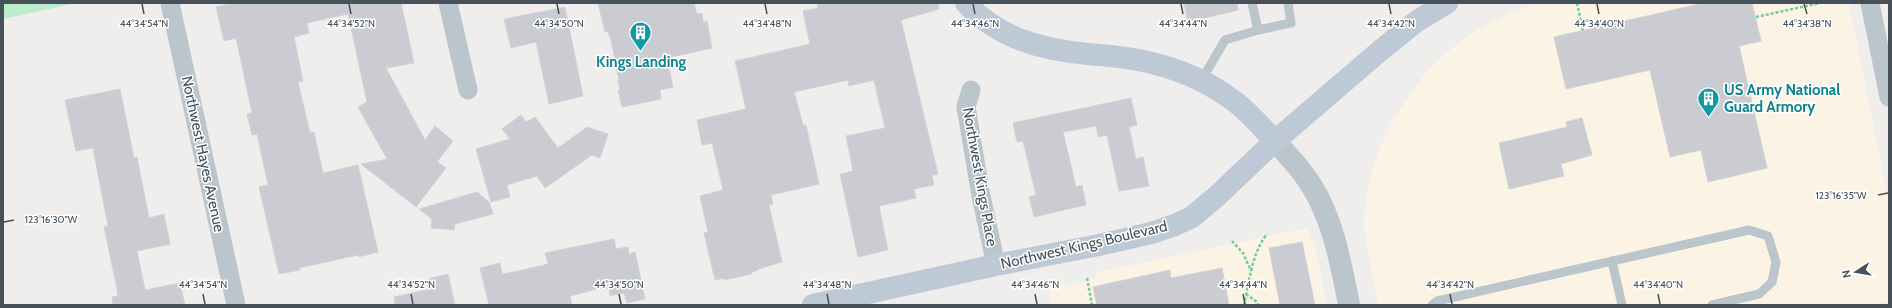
<svg xmlns="http://www.w3.org/2000/svg" width="1892" height="308" viewBox="0 0 1892 308" font-family="Cabin,sans-serif">
<style>
.commercial{fill:#fbf4e5}
.green{fill:#bbedcc}
.building{fill:#caccd2;stroke:#d1d3d8}
.lines{fill:none;stroke-linecap:round;stroke-linejoin:round}
.path{stroke:#74ca9c;stroke-width:2.5;stroke-dasharray:3 2;stroke-linecap:butt}
.service{stroke:#bbc5cc;stroke-width:9}
.minor{stroke:#bbc5cc;stroke-width:19}
.tertiary{stroke:#bbc5cc;stroke-width:22}
.secondary{stroke:#bdc9d4;stroke-width:22}
.ticks{fill:none;stroke:#46515a;stroke-width:1.5}
.labels{text-anchor:middle;dominant-baseline:central;stroke-width:3;stroke-linejoin:round;paint-order:stroke}
.culture-label{font-size:15px;font-weight:bold;fill:#0d838f;stroke:#fff}
.street-label{font-size:15px;fill:#46515a;stroke:#fff}
.ticks-label{font-size:10px;text-anchor:middle;fill:#46515a;stroke:#fff;stroke-width:3;stroke-linejoin:round;paint-order:stroke}
</style>
<rect width="100%" height="100%" fill="#f0eded"/>
<g class="commercial">
<path d="M 1537,3 L 1849,3 L 1889,205 L 1889,301 L 1869,305 L 1378,305 L 1364,229 L 1365,206 L 1372,171 L 1380,148 L 1392,122 L 1417,84 L 1432,66 L 1458,43 L 1480,28 L 1509,13 Z"/>
<path d="M 1307,228 L 1318,258 L 1327,305 L 1052,305 L 1048,286 L 1058,284 L 1068,285 L 1092,280 L 1099,272 Z"/>
</g>
<path class="green" d="M 3,3 L 77,3 L 3,19 Z"/>
<g class="building">
<path d="M 233,3 L 401,3 L 414,63 L 386,68 L 425,140 L 435,126 L 453,141 L 437,162 L 446,168 L 416,207 L 361,164 L 387,159 L 358,107 L 367,102 L 348,14 L 307,23 L 309,33 L 294,37 L 303,81 L 298,82 L 310,133 L 314,132 L 323,173 L 358,165 L 378,252 L 358,257 L 358,255 L 299,268 L 300,270 L 279,274 L 259,187 L 268,185 L 257,134 L 252,135 L 247,114 L 252,113 L 236,38 L 224,41 L 216,7 Z"/>
<path d="M 598,3 L 694,3 L 697,14 L 702,13 L 703,22 L 707,21 L 712,48 L 667,58 L 673,87 L 660,90 L 661,99 L 622,107 L 618,90 L 620,90 L 618,81 L 619,81 L 611,40 L 608,31 L 605,32 Z"/>
<path d="M 817,3 L 938,3 L 939,9 L 901,20 L 938,174 L 932,175 L 934,185 L 914,189 L 916,198 L 879,206 L 888,250 L 858,257 L 840,174 L 853,171 L 846,136 L 885,128 L 874,80 L 849,86 L 848,80 L 794,92 L 803,125 L 806,125 L 819,184 L 771,195 L 773,204 L 769,205 L 782,262 L 758,269 L 758,270 L 752,272 L 752,274 L 724,280 L 724,278 L 715,280 L 704,233 L 708,232 L 700,196 L 723,190 L 712,143 L 702,145 L 697,120 L 746,109 L 735,61 L 810,44 L 803,11 L 818,8 Z"/>
<path d="M 1184,3 L 1237,3 L 1238,10 L 1188,22 Z"/>
<path d="M 1704,3 L 1752,3 L 1761,41 L 1739,46 L 1767,168 L 1708,182 L 1701,150 L 1670,157 L 1650,70 L 1566,89 L 1554,37 Z"/>
<path d="M 565,7 L 583,96 L 549,104 L 536,42 L 511,48 L 504,19 Z"/>
<path d="M 120,89 L 134,158 L 137,157 L 149,218 L 164,214 L 170,244 L 137,251 L 145,290 L 180,283 L 185,305 L 113,305 L 112,297 L 118,296 L 117,289 L 104,227 L 108,226 L 93,148 L 76,151 L 65,100 Z"/>
<path d="M 1131,98 L 1137,125 L 1129,127 L 1136,159 L 1143,157 L 1149,186 L 1119,191 L 1107,135 L 1098,137 L 1096,126 L 1063,132 L 1076,187 L 1082,185 L 1086,205 L 1034,217 L 1029,197 L 1036,195 L 1023,141 L 1017,142 L 1013,123 Z"/>
<path d="M 521,115 L 526,122 L 535,117 L 558,148 L 587,127 L 608,134 L 600,158 L 592,155 L 545,188 L 537,176 L 507,185 L 510,197 L 491,202 L 476,149 L 510,139 L 502,129 Z"/>
<path d="M 1582,118 L 1592,155 L 1561,164 L 1564,176 L 1509,189 L 1499,143 L 1567,127 L 1566,122 Z"/>
<path d="M 477,192 L 489,202 L 493,214 L 455,224 L 454,230 L 431,228 L 432,219 L 419,209 Z"/>
<path d="M 614,239 L 616,249 L 628,247 L 629,254 L 635,252 L 645,299 L 627,303 L 624,293 L 610,296 L 609,288 L 604,289 L 604,287 L 570,296 L 572,305 L 489,305 L 480,268 L 500,263 L 502,274 L 514,272 L 548,264 L 545,253 Z"/>
<path d="M 1302,242 L 1315,305 L 1280,305 L 1269,248 Z"/>
<path d="M 1222,268 L 1229,305 L 1097,305 L 1093,287 L 1170,270 L 1171,278 Z"/>
<path d="M 448,274 L 455,305 L 395,305 L 394,297 L 430,289 L 428,279 Z"/>
</g>
<g class="lines">
<g class="path">
<path d="M 1577,3 L 1583,31"/>
<path d="M 1756,17 L 1820,3"/>
<path d="M 1232,241 L 1243,253 L 1251,271"/>
<path d="M 1087,278 L 1092,305"/>
<path d="M 1246,294 L 1257,302 L 1258,305"/>
<path d="M 1244,305 C 1249,282 1252,253 1267,234"/>
</g>
<g class="service">
<path d="M 1258,30 L 1291,23 L 1288,3"/>
<path d="M 1201,81 L 1225,40 L 1258,30 L 1252,3"/>
<path d="M 1612,261 L 1622,305"/>
<path d="M 1432,305 L 1437,301 L 1749,230 L 1768,236 L 1776,262 L 1772,282 L 1759,294 L 1712,305"/>
</g>
<g class="minor">
<path d="M 170,3 L 236,305"/>
<path d="M 448,3 L 468,90"/>
<path d="M 1870,3 L 1889,97"/>
<path d="M 971,90 L 966,107 L 981,196 L 996,265"/>
</g>
<path class="tertiary" d="M 1275,141 C 1286,154 1298,165 1307,179 C 1332,214 1341,263 1349,305"/>
<g class="secondary">
<path d="M 966,3 C 998,38 1042,50 1089,54 C 1110,56 1131,57 1152,63 C 1181,70 1210,83 1234,101 C 1249,112 1262,128 1275,141"/>
<path d="M 813,305 L 996,265 L 1099,245 L 1151,233 L 1175,225 L 1192,217 L 1217,196 L 1275,141 L 1381,50 L 1417,21 L 1447,3"/>
</g>
</g>
<path class="ticks" d="M 142,4 L 144,14M 349,4 L 351,14M 557,4 L 559,14M 765,4 L 767,14M 973,4 L 975,14M 1181,4 L 1183,14M 1389,4 L 1391,14M 1597,4 L 1599,14M 1804,4 L 1807,14M 1878,195 L 1888,193M 4,222 L 14,220M 203,294 L 205,304M 411,294 L 413,304M 619,294 L 621,304M 827,294 L 829,304M 1035,294 L 1037,304M 1243,294 L 1245,304M 1450,294 L 1452,304M 1658,294 L 1660,304"/>
<defs>
<symbol id="building-pin" viewBox="-11 -11 22 30"><path d="M0 17L-7.5 6A9.5 9.5 0 1 1 7.5 6Z" fill="#0f9aa8" stroke="#fff"/><path d="M-4-6H4V6H1V3H-1V6H-4ZM-2.5-4.3h1.7v1.8h-1.7ZM.8-4.3h1.7v1.8H.8ZM-2.5-1h1.7V.8h-1.7ZM.8-1h1.7V.8H.8Z" fill="#fff"/></symbol>
</defs>
<g fill-rule="evenodd">
<use href="#building-pin" x="628" y="20" width="25" height="34"/>
<use href="#building-pin" x="1696" y="86" width="25" height="34"/>
</g>
<g class="labels">
<g class="culture-label">
<text x="641" y="62">Kings Landing</text>
<text x="1724" y="90" text-anchor="start">US Army National<tspan x="1724" dy="17">Guard Armory</tspan></text>
</g>
<g class="street-label">
<text transform="translate(203 154) rotate(78)">Northwest Hayes Avenue</text>
<text transform="translate(980 177) rotate(80)">Northwest Kings Place</text>
<text transform="translate(1084 245) rotate(-13)">Northwest Kings Boulevard</text>
</g>
</g>
<g class="ticks-label">
<text x="144" y="27">44°34'54"N</text>
<text x="351" y="27">44°34'52"N</text>
<text x="559" y="27">44°34'50"N</text>
<text x="767" y="27">44°34'48"N</text>
<text x="975" y="27">44°34'46"N</text>
<text x="1183" y="27">44°34'44"N</text>
<text x="1391" y="27">44°34'42"N</text>
<text x="1599" y="27">44°34'40"N</text>
<text x="1807" y="27">44°34'38"N</text>
<text x="1841" y="199">123°16'35"W</text>
<text x="51" y="223">123°16'30"W</text>
<text x="203" y="288">44°34'54"N</text>
<text x="411" y="288">44°34'52"N</text>
<text x="619" y="288">44°34'50"N</text>
<text x="827" y="288">44°34'48"N</text>
<text x="1035" y="288">44°34'46"N</text>
<text x="1243" y="288">44°34'44"N</text>
<text x="1450" y="288">44°34'42"N</text>
<text x="1658" y="288">44°34'40"N</text>
</g>
<rect width="1892" height="308" fill="none" stroke="#46515a" stroke-width="8"/>
<g transform="translate(1856 272) rotate(258)" stroke="#ffffff" stroke-width="3" paint-order="stroke">
<path d="M0-3L7 15L0 10L-7 15Z" fill="#46515a"/>
<text y="-6" font-size="11" font-weight="bold" text-anchor="middle" fill="#46515a">N</text>
</g>
</svg>
